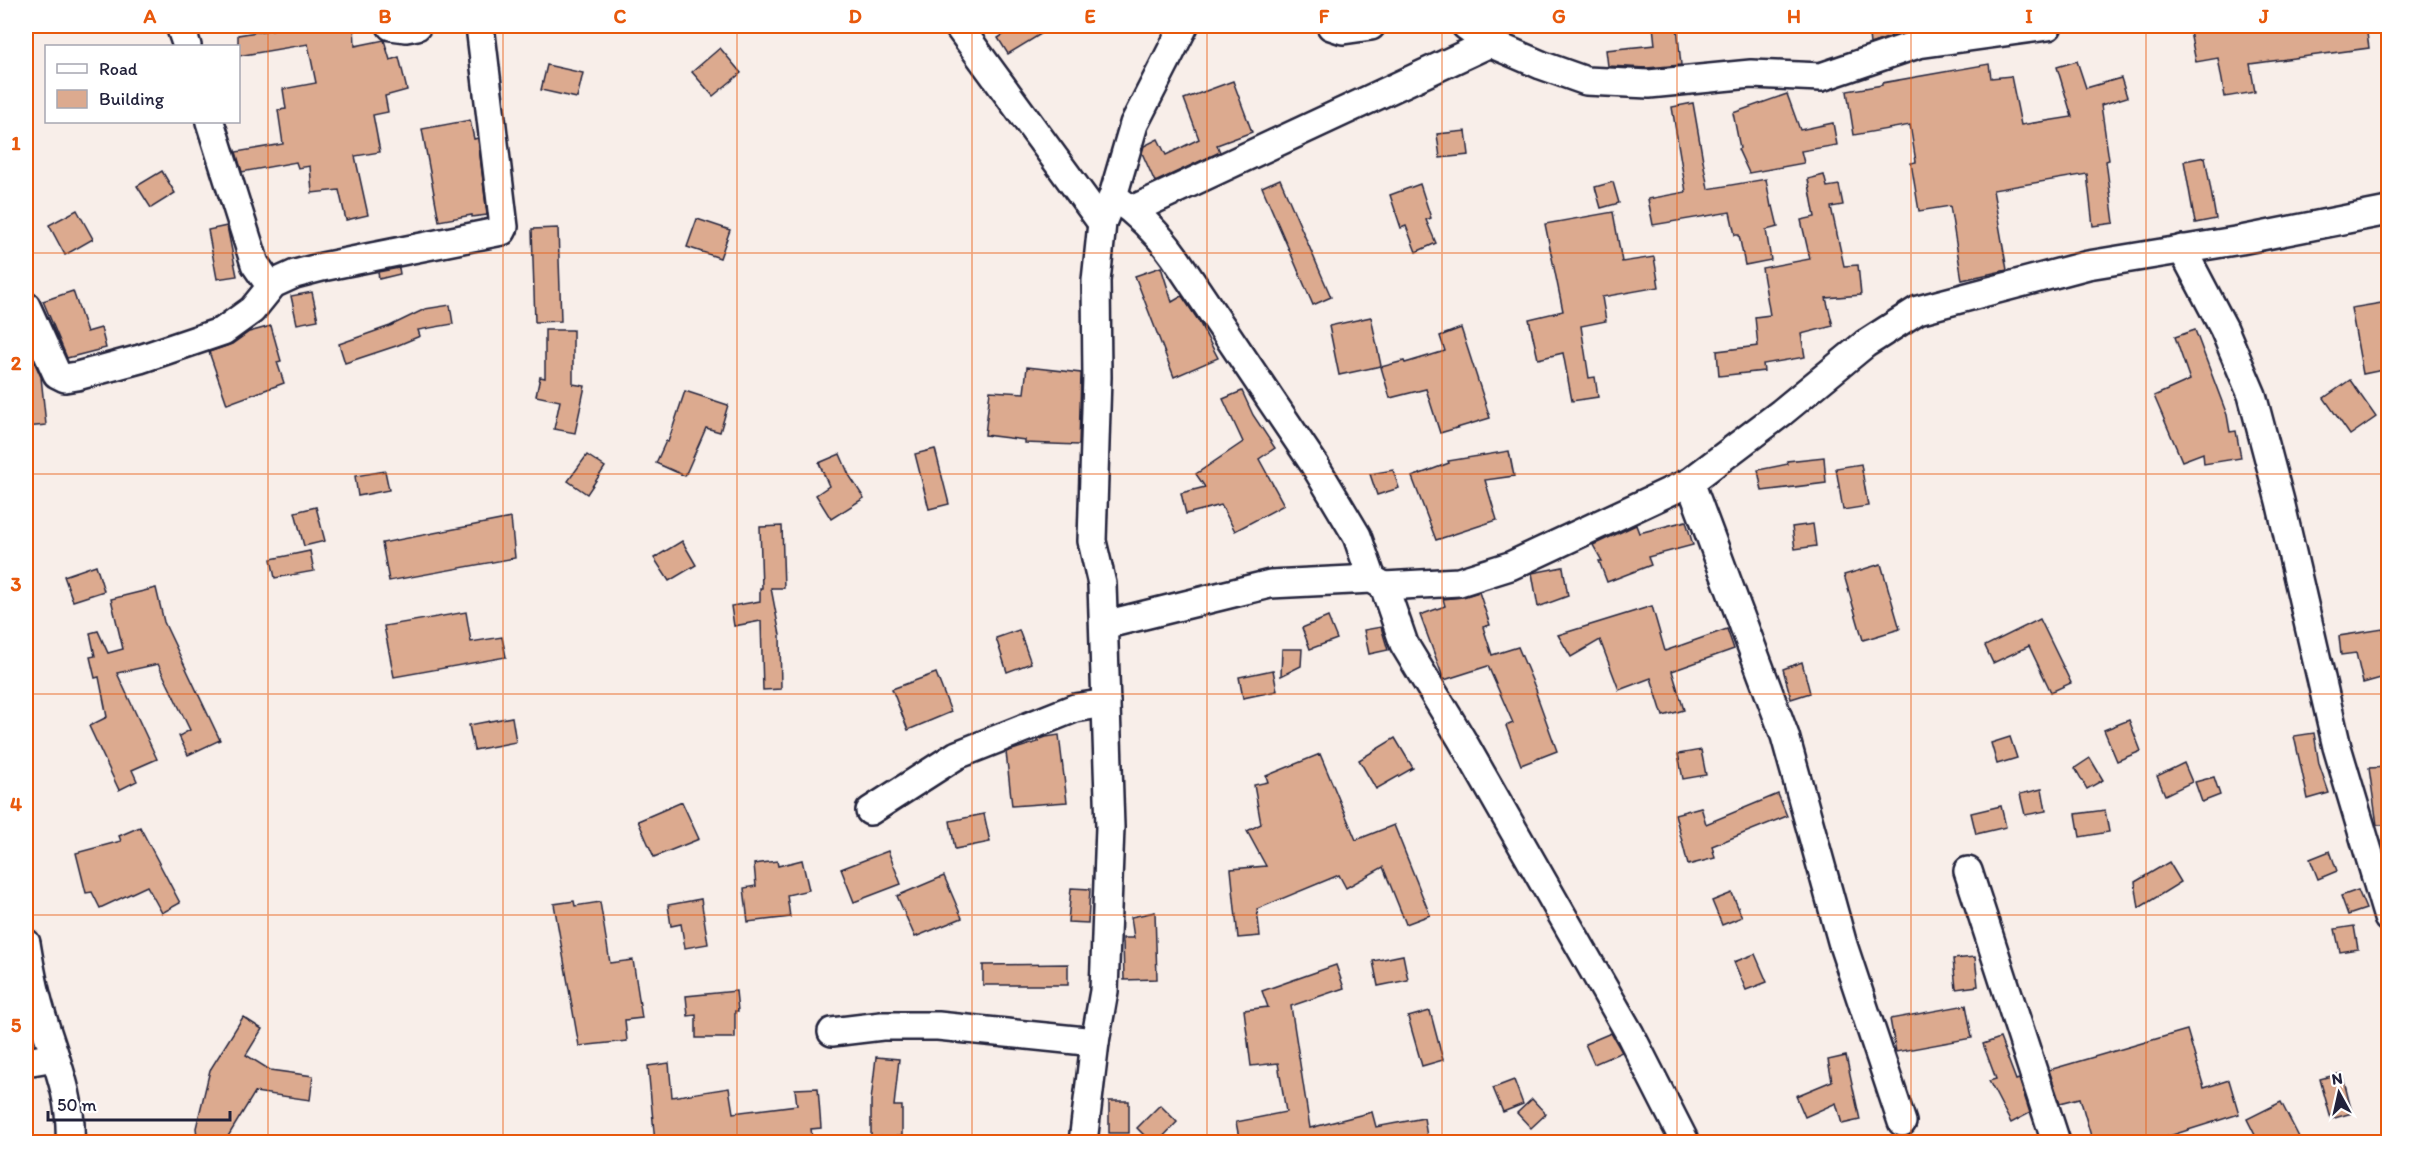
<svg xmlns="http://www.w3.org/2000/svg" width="2414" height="1168" viewBox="0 0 2414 1168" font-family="Itim,sans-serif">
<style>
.building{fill:#dcaa8f;stroke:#22223b;stroke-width:1.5}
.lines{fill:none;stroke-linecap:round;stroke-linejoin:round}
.street-casing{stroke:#22223b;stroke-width:32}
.street{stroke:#fff;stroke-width:27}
.grid{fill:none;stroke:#e8590c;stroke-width:1.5;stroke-opacity:0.55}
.neatline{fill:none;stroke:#e8590c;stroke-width:2}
.grid-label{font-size:20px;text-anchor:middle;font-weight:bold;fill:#e8590c}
</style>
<rect width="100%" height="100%" fill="#f8eee9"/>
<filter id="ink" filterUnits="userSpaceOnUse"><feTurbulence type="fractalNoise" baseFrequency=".0167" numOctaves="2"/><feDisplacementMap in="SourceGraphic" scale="12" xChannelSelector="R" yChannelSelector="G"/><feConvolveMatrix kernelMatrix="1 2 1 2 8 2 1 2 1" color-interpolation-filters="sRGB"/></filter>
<g filter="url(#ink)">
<g class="building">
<path d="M 295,26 L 354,26 L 355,46 L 384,40 L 390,60 L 399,57 L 407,90 L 385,96 L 388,112 L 373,115 L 380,152 L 355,156 L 368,215 L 346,220 L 339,190 L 312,193 L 310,166 L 298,168 L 296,162 L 242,172 L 236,152 L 283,144 L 278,110 L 286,109 L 283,89 L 316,83 L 308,44 L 238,56 L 238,35 Z"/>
<path d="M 1017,26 L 1054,26 L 1008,54 L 998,38 Z"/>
<path d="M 1653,26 L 1677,26 L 1681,65 L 1647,68 L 1608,66 L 1606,50 L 1655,45 Z"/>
<path d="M 1868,26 L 1890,26 L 1891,37 L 1870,44 Z"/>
<path d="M 2221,26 L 2324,26 L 2325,31 L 2366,26 L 2369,48 L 2250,64 L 2255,92 L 2225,97 L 2218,58 L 2196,62 L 2190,32 Z"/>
<path d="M 720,48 L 741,73 L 713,96 L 692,72 Z"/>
<path d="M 2077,61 L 2086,88 L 2121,78 L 2127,97 L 2101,105 L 2109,160 L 2106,161 L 2114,223 L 2093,226 L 2087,174 L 1993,190 L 2007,270 L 1962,280 L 1950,206 L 1919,211 L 1911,163 L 1916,162 L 1910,125 L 1854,135 L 1847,91 L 1882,85 L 1882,83 L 1989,64 L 1991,78 L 2011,76 L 2021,125 L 2072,117 L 2057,67 Z"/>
<path d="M 547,65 L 583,73 L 577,98 L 541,90 Z"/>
<path d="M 1233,81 L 1252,132 L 1217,145 L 1220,152 L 1155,182 L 1142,153 L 1144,146 L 1158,139 L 1166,155 L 1199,139 L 1184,99 Z"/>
<path d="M 1787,94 L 1800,130 L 1833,123 L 1837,145 L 1801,151 L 1804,163 L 1749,173 L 1738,149 L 1740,148 L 1733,113 Z"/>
<path d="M 1693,103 L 1708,189 L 1766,179 L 1771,207 L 1773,206 L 1778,227 L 1766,230 L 1771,260 L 1745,265 L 1739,235 L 1735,235 L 1730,212 L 1653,225 L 1648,199 L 1686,192 L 1672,107 Z"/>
<path d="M 470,120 L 474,139 L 478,138 L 487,215 L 472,217 L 472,215 L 439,221 L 422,129 Z"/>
<path d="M 1466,131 L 1469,155 L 1440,158 L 1437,134 Z"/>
<path d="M 2205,157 L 2216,219 L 2195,223 L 2184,161 Z"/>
<path d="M 162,171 L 175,193 L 151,208 L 137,186 Z"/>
<path d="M 1824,175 L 1827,187 L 1839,185 L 1843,205 L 1831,207 L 1844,266 L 1858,265 L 1861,295 L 1826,298 L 1833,326 L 1801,334 L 1805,357 L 1763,364 L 1764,371 L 1719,376 L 1717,351 L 1758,346 L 1755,317 L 1770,315 L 1762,268 L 1810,259 L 1801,220 L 1815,217 L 1808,179 Z"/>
<path d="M 1280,179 L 1331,297 L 1313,305 L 1262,187 Z"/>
<path d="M 1613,182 L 1619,203 L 1601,208 L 1595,187 Z"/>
<path d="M 1420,184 L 1431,218 L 1426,220 L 1436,243 L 1416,252 L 1406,226 L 1401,228 L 1390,195 Z"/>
<path d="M 77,210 L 93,239 L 65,255 L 49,225 Z"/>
<path d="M 1613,212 L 1622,262 L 1654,257 L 1659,287 L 1602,297 L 1606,321 L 1581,326 L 1589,378 L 1595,377 L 1598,397 L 1572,401 L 1563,353 L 1538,359 L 1529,319 L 1563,311 L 1545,224 Z"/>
<path d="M 697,219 L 730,230 L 720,258 L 687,247 Z"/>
<path d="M 227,226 L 237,276 L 217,279 L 208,230 Z"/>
<path d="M 558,228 L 561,321 L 535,322 L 532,229 Z"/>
<path d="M 1161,267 L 1172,302 L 1182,296 L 1198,320 L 1218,358 L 1174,377 L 1135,276 Z"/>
<path d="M 399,268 L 400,274 L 379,279 L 378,272 Z"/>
<path d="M 73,291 L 87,332 L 101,328 L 106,348 L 67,358 L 43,301 Z"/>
<path d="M 312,292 L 318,320 L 297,324 L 291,296 Z"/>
<path d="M 2388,302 L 2388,369 L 2363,374 L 2351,308 Z"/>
<path d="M 450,305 L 453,324 L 418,330 L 420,336 L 396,346 L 345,363 L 339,344 L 390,326 L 425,309 Z"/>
<path d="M 1371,317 L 1381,366 L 1339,375 L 1329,326 Z"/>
<path d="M 271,326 L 281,361 L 277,362 L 284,383 L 227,404 L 209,352 L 232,344 L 249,332 Z"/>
<path d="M 1461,328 L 1490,418 L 1440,433 L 1426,389 L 1390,398 L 1381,367 L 1404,361 L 1405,363 L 1445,351 L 1440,336 Z"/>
<path d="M 545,330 L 573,330 L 573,384 L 585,386 L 575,433 L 554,429 L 560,401 L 536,396 L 540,377 L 545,378 Z"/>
<path d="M 2195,330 L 2227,415 L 2230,432 L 2236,431 L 2241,458 L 2204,464 L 2203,453 L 2182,461 L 2154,396 L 2190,380 L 2175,337 Z"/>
<path d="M 26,343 L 41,377 L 46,425 L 26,427 Z"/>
<path d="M 1027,367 L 1081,373 L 1079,445 L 1025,443 L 1025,440 L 985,435 L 990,391 L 1024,393 Z"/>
<path d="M 2350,380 L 2376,417 L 2350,435 L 2324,398 Z"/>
<path d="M 685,391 L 728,405 L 720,432 L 706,428 L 685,476 L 656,463 L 666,441 L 668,442 Z"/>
<path d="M 1242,391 L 1253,415 L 1275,448 L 1259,459 L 1284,505 L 1235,531 L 1221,505 L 1186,514 L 1181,493 L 1205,487 L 1196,474 L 1243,442 L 1223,399 Z"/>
<path d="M 935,449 L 949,504 L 929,509 L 915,454 Z"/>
<path d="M 1509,451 L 1514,476 L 1485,480 L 1497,520 L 1436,540 L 1412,477 L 1449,463 L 1448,461 Z"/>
<path d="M 840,454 L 849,475 L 864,498 L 831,519 L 816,495 L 829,486 L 819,463 Z"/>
<path d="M 587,455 L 605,467 L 587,494 L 568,481 Z"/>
<path d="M 1824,457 L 1826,483 L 1762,491 L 1758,470 L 1788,464 L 1787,461 Z"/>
<path d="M 1861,464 L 1868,506 L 1843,510 L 1836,468 Z"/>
<path d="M 1393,470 L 1399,488 L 1377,495 L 1370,474 Z"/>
<path d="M 385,471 L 389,490 L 358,496 L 355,476 Z"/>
<path d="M 316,507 L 325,541 L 304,546 L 295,512 Z"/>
<path d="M 511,518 L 515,558 L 389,581 L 382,543 Z"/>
<path d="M 1686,521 L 1693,545 L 1648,557 L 1651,565 L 1607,582 L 1599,561 L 1602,561 L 1593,545 L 1636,525 L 1639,533 Z"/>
<path d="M 1813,524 L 1816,546 L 1795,549 L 1792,527 Z"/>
<path d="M 782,526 L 784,588 L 771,588 L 780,635 L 781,689 L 763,690 L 761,621 L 734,626 L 731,606 L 760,601 L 760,588 L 762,588 L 760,527 Z"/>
<path d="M 682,541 L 696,565 L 669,581 L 654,558 Z"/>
<path d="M 310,551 L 314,571 L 275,578 L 271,559 Z"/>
<path d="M 1881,564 L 1900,629 L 1863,640 L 1844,575 Z"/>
<path d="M 96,565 L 104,591 L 73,601 L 64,576 Z"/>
<path d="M 1563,567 L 1568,596 L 1538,607 L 1532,573 Z"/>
<path d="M 156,588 L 164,622 L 220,740 L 188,755 L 179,736 L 190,730 L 158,664 L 117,673 L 157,759 L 132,770 L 137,781 L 119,790 L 89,726 L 107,717 L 99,677 L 95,678 L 90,657 L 95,656 L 90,633 L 98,631 L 108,653 L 123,649 L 111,599 Z"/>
<path d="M 1479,592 L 1490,625 L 1483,627 L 1492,655 L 1518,647 L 1537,692 L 1536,693 L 1557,751 L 1521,765 L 1506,726 L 1513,723 L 1488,666 L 1444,680 L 1420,615 L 1445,606 L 1443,599 L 1463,597 Z"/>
<path d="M 1652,606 L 1665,651 L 1727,629 L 1734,649 L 1672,671 L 1684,710 L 1663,716 L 1651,678 L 1619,690 L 1600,640 L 1571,657 L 1558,635 Z"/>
<path d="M 466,612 L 471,642 L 502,637 L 506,657 L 394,677 L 384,626 Z"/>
<path d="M 1328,617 L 1337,639 L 1310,649 L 1302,628 Z"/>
<path d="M 2040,619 L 2071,683 L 2051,692 L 2029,646 L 1993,663 L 1985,646 Z"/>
<path d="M 1381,627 L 1388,650 L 1369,654 L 1364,630 Z"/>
<path d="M 2383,629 L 2386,649 L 2388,649 L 2388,676 L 2363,683 L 2356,653 L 2341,655 L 2339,636 Z"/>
<path d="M 1019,630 L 1031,663 L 1007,672 L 996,638 Z"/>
<path d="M 1282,649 L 1302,649 L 1301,666 L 1281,676 Z"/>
<path d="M 1802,662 L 1810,693 L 1791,699 L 1783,669 Z"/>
<path d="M 1273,670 L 1277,691 L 1243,698 L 1239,677 Z"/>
<path d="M 936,673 L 951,712 L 908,730 L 892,689 Z"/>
<path d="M 512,717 L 516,742 L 474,750 L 469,725 Z"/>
<path d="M 2129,720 L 2141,751 L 2117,761 L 2104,730 Z"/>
<path d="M 2314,733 L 2319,764 L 2329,793 L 2308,799 L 2294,736 Z"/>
<path d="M 1059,735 L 1067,802 L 1012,806 L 1006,752 L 1038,742 L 1038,740 L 1046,737 Z"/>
<path d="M 2010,737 L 2017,758 L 1997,764 L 1991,743 Z"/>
<path d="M 1395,738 L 1413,768 L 1376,789 L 1359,760 Z"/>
<path d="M 1701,750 L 1706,775 L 1683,779 L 1678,754 Z"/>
<path d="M 1320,754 L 1356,840 L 1394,825 L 1430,915 L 1406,924 L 1383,867 L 1346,888 L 1339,875 L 1257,909 L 1260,936 L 1238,938 L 1231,869 L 1266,866 L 1247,831 L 1261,824 L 1254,785 L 1268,782 L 1266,776 Z"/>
<path d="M 2090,758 L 2103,780 L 2087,789 L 2075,768 Z"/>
<path d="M 2184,763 L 2192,782 L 2165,795 L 2157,776 Z"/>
<path d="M 2388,767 L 2388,825 L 2377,825 L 2369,768 Z"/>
<path d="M 2214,777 L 2220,795 L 2202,802 L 2195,782 Z"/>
<path d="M 2042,789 L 2046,811 L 2025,815 L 2020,794 Z"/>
<path d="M 1778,794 L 1787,816 L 1712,846 L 1715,858 L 1688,865 L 1675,814 L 1701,807 L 1706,824 Z"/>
<path d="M 682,802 L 699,839 L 654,857 L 638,821 Z"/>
<path d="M 2001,806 L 2006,827 L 1976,834 L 1971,813 Z"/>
<path d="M 2105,810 L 2109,832 L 2080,837 L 2076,814 Z"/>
<path d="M 984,814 L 990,842 L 955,849 L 950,821 Z"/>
<path d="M 140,827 L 180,903 L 162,913 L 147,886 L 100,908 L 92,892 L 86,893 L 76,853 L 121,841 L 119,836 Z"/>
<path d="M 888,851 L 901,884 L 854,902 L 841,869 Z"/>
<path d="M 2330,851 L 2337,871 L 2318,879 L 2310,859 Z"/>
<path d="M 802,860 L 809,890 L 787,895 L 790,917 L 748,922 L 744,888 L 756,886 L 754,864 L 777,861 L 778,866 Z"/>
<path d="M 2169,862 L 2181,882 L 2139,908 L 2135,882 Z"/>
<path d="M 944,876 L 962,918 L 915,937 L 897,896 Z"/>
<path d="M 1071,888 L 1090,889 L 1088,923 L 1068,922 Z"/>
<path d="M 2358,890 L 2366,909 L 2348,915 L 2341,896 Z"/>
<path d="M 1732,893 L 1742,917 L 1722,925 L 1712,901 Z"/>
<path d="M 701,899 L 708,944 L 685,948 L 681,924 L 671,926 L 668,905 Z"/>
<path d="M 574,901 L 575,906 L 600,902 L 610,963 L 633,960 L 642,1018 L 625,1020 L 627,1041 L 579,1046 L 554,904 Z"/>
<path d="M 1155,912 L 1157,979 L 1124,980 L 1123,938 L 1134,938 L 1131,917 Z"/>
<path d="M 2354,926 L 2358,949 L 2340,952 L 2335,929 Z"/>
<path d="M 1755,954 L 1767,982 L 1746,990 L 1734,962 Z"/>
<path d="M 1403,955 L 1408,980 L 1378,986 L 1373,961 Z"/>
<path d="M 1975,957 L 1978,986 L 1956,989 L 1953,959 Z"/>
<path d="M 1068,964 L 1068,985 L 983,985 L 983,965 Z"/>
<path d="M 1336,965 L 1344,988 L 1291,1006 L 1310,1128 L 1372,1112 L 1376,1127 L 1424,1118 L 1428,1143 L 1240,1143 L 1236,1122 L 1286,1112 L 1278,1063 L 1251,1066 L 1244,1010 L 1268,1007 L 1262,991 Z"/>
<path d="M 736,991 L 738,1011 L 735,1011 L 735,1038 L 696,1038 L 696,1015 L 688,1016 L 686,996 Z"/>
<path d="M 1966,1005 L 1972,1038 L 1896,1052 L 1890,1019 Z"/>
<path d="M 1430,1011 L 1443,1060 L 1422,1066 L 1408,1017 Z"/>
<path d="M 243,1017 L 262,1029 L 246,1055 L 270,1070 L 313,1076 L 310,1100 L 255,1092 L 224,1143 L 198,1143 L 196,1128 L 210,1070 Z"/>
<path d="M 2187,1030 L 2204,1088 L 2229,1080 L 2239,1114 L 2147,1143 L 2093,1143 L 2080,1098 L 2060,1103 L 2049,1070 Z"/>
<path d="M 1611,1033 L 1622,1052 L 1594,1064 L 1585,1044 Z"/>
<path d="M 2000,1038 L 2016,1080 L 2019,1079 L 2030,1113 L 2011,1123 L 1989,1081 L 1996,1079 L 1983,1044 Z"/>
<path d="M 1846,1056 L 1860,1120 L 1842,1124 L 1836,1103 L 1805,1117 L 1796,1096 L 1832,1081 L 1828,1060 Z"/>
<path d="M 876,1057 L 899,1059 L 894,1106 L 902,1106 L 902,1136 L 871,1137 L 871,1101 Z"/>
<path d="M 669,1063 L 672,1097 L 729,1088 L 733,1113 L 797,1105 L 795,1089 L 818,1088 L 821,1128 L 811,1129 L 813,1143 L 655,1143 L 648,1066 Z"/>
<path d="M 2342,1073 L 2352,1113 L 2331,1119 L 2320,1079 Z"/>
<path d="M 1514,1080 L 1523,1104 L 1503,1112 L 1493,1088 Z"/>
<path d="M 1532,1099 L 1546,1114 L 1531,1128 L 1517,1113 Z"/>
<rect x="1109" y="1101" width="20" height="32"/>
<path d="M 2281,1102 L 2302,1143 L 2259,1143 L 2247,1119 Z"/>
<path d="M 1160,1105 L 1177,1122 L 1157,1143 L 1152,1143 L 1137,1128 Z"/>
</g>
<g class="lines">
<defs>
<g id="street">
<path d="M 180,26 L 187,46"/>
<path d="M 391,26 L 406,28 L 417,26"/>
<path d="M 958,26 L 1102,223"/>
<path d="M 1331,26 L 1343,30 L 1371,26"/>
<path d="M 1466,26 L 1490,43 L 1541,65 L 1586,81 L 1649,84 L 1751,74 L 1821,77 L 1918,44 L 2048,26"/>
<path d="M 210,122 L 255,264 L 269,284 L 273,284"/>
<path d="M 1113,196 C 1137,213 1157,232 1174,256 L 1314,464 L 1357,536 L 1372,579"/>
<path d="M 1132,210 L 1490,43"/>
<path d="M 2182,249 L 2224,329 L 2252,395 L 2280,501 L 2337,747 L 2388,918"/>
<path d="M 26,306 L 57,374 L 65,378 L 77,376 L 140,359 L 223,331 L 252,310 L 273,284 L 295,274 L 322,267 L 502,231 L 504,227 L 480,26"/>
<path d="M 1690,482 L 1785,736 L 1843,945 L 1902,1122"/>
<path d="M 1384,586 L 1459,582 L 1510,566 L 1690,482 L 1781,413 L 1865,344 L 1918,310 L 2088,265 L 2241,240 L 2388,211"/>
<path d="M 1104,625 L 1270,584 L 1372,579 L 1384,586 L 1404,644 L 1462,740 L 1630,1034 L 1685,1142"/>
<path d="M 870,811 L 957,755 L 1075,708 L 1106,703"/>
<path d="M 1968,871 L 2056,1142"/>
<path d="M 26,943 C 29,961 32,980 37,998 C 49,1047 73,1091 70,1142"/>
<path d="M 832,1032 L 882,1026 L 938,1026 L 1095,1042"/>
<path d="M 26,1062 L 55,1057"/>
<path d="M 1083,1142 L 1095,1042 L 1104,991 L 1110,827 L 1102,584 L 1092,541 L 1097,377 L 1096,281 L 1102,223 L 1113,196 L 1134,124 L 1184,26"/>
</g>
</defs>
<use href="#street" class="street-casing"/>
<use href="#street" class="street"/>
</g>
</g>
<path class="grid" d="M 268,26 L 268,1142M 503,26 L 503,1142M 737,26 L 737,1142M 972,26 L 972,1142M 1207,26 L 1207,1142M 1442,26 L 1442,1142M 1677,26 L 1677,1142M 1911,26 L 1911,1142M 2146,26 L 2146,1142M 26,253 L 2388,253M 26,474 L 2388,474M 26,694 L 2388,694M 26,915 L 2388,915"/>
<rect width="2414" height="1168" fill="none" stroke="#fff" stroke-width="66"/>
<rect x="45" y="45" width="195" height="78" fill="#ffffff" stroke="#a7a7b1" stroke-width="1.5"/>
<rect x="57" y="64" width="30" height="9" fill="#ffffff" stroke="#a7a7b1" stroke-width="1.5"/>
<text x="99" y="75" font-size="18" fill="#22223b">Road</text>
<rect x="57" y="90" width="30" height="18" fill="#dcaa8f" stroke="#a7a7b1" stroke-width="1.5"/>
<text x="99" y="105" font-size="18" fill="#22223b">Building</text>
<g transform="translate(2339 1093) rotate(352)" stroke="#ffffff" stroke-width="4.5" paint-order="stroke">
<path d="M0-4.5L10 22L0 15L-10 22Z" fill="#22223b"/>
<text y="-9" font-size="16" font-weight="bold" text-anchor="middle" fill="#22223b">N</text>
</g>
<path d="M48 1111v9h182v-9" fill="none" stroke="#22223b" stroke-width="3"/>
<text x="57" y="1111" font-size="18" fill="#22223b" stroke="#ffffff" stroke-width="4.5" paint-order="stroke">50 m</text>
<rect x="33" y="33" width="2348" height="1102" class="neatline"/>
<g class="grid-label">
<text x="150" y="23">A</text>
<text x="385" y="23">B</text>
<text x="620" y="23">C</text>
<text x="855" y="23">D</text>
<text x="1090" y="23">E</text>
<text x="1324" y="23">F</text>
<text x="1559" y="23">G</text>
<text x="1794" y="23">H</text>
<text x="2029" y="23">I</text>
<text x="2264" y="23">J</text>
<text x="16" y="150">1</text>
<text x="16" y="370">2</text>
<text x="16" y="591">3</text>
<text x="16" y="811">4</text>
<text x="16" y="1032">5</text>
</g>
</svg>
